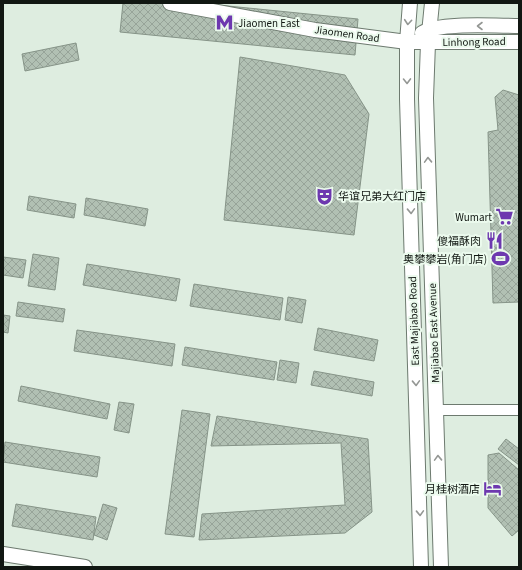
<svg xmlns="http://www.w3.org/2000/svg" width="522" height="570" viewBox="0 0 522 570" font-family="'Source Sans 3','Noto Sans SC',sans-serif">
<style>
.building{fill:url(#building-cross-hatch);stroke:#869488}
.lines{fill:none;stroke-linecap:round;stroke-linejoin:round}
.street-casing{stroke:#6d7a6f;stroke-width:12}
.secondary-casing{stroke:#6d7a6f;stroke-width:16}
.street{stroke:#fff;stroke-width:10}
.secondary{stroke:#fff;stroke-width:14}
.oneway{stroke:#949794}
.labels{text-anchor:middle;dominant-baseline:central;stroke-width:4;stroke-linejoin:round;paint-order:stroke}
.poi-label{font-size:11px;fill:#111712;stroke:#ebfaed;text-anchor:end}
.street-label{font-size:11px;fill:#111712;stroke:#ebfaed}
</style>
<defs>
<pattern id="building-cross-hatch" width="8" height="8" patternUnits="userSpaceOnUse"><rect width="8" height="8" fill="#b1c0b3"/><path d="M0 0l8 8M0 8l8-8" fill="none" stroke="#97a499"/></pattern>
</defs>
<rect width="100%" height="100%" fill="#deede0"/>
<g class="building">
<path d="M 123,3 L 198,3 L 358,19 L 355,55 L 120,32 Z"/>
<path d="M 76,43 L 79,60 L 25,71 L 22,54 Z"/>
<path d="M 240,57 L 345,75 L 369,114 L 354,235 L 224,220 Z"/>
<path d="M 503,90 L 519,95 L 519,302 L 493,303 L 488,132 L 498,130 L 495,97 Z"/>
<path d="M 29,196 L 76,204 L 74,218 L 27,210 Z"/>
<path d="M 86,198 L 148,209 L 145,226 L 84,215 Z"/>
<path d="M 33,254 L 59,258 L 55,290 L 28,286 Z"/>
<path d="M 3,257 L 26,260 L 23,278 L 3,275 Z"/>
<path d="M 87,264 L 180,279 L 176,301 L 83,285 Z"/>
<path d="M 194,284 L 283,298 L 280,320 L 190,306 Z"/>
<path d="M 288,297 L 306,300 L 302,323 L 285,320 Z"/>
<path d="M 18,302 L 65,309 L 63,322 L 16,316 Z"/>
<path d="M 3,315 L 10,316 L 8,333 L 3,332 Z"/>
<path d="M 318,328 L 378,340 L 374,361 L 314,350 Z"/>
<path d="M 77,330 L 175,344 L 172,366 L 74,351 Z"/>
<path d="M 185,347 L 277,362 L 274,380 L 182,365 Z"/>
<path d="M 280,360 L 299,363 L 296,383 L 277,380 Z"/>
<path d="M 314,371 L 374,382 L 372,396 L 311,385 Z"/>
<path d="M 21,386 L 110,404 L 107,419 L 18,401 Z"/>
<path d="M 119,402 L 134,404 L 129,433 L 114,430 Z"/>
<path d="M 182,410 L 210,414 L 194,537 L 165,534 Z"/>
<path d="M 217,416 L 368,439 L 372,512 L 345,533 L 199,540 L 202,514 L 345,505 L 341,443 L 211,446 Z"/>
<path d="M 506,439 L 519,449 L 519,465 L 498,449 Z"/>
<path d="M 5,442 L 100,457 L 97,477 L 3,462 Z"/>
<path d="M 499,453 L 519,470 L 519,530 L 512,536 L 488,508 L 488,455 Z"/>
<path d="M 16,504 L 96,517 L 93,540 L 12,526 Z"/>
<path d="M 103,504 L 117,508 L 107,540 L 94,535 Z"/>
</g>
<g class="lines">
<defs>
<path id="street" d="M 436,410 L 519,410"/>
<g id="secondary">
<path d="M 170,3 L 315,30 L 407,42 L 519,42"/>
<path d="M 410,3 L 407,42 L 407,99 L 421,567"/>
<path d="M 432,3 L 428,43 L 426,98 L 441,567"/>
<path d="M 422,33 C 440,22 496,26 519,26"/>
<path d="M 3,554 L 85,567"/>
</g>
</defs>
<use href="#street" class="street-casing"/>
<use href="#secondary" class="secondary-casing"/>
<use href="#street" class="street"/>
<use href="#secondary" class="secondary"/>
</g>
<defs><path id="oneway-chevron" d="M-2-3.5L2.5 0L-2 3.5" fill="none" stroke-width="1.6" stroke-linecap="round" stroke-linejoin="round"/></defs>
<g class="oneway">
<use href="#oneway-chevron" transform="translate(408 22) rotate(95)"/>
<use href="#oneway-chevron" transform="translate(480 26) rotate(180)"/>
<use href="#oneway-chevron" transform="translate(407 81) rotate(89)"/>
<use href="#oneway-chevron" transform="translate(428 160) rotate(-92)"/>
<use href="#oneway-chevron" transform="translate(411 211) rotate(88)"/>
<use href="#oneway-chevron" transform="translate(416 383) rotate(88)"/>
<use href="#oneway-chevron" transform="translate(438 458) rotate(-92)"/>
<use href="#oneway-chevron" transform="translate(420 513) rotate(88)"/>
</g>
<defs>
<symbol id="metro-bare" viewBox="-9 -9 18 18"><path d="M-5.5 5V-5H-3L0 0L3-5H5.5V5H3V-.5L0 4L-3-.5V5Z" fill="#6d38af" stroke="#ebfaed" stroke-width="2.5" paint-order="stroke"/></symbol>
<symbol id="theatre-bare" viewBox="-9 -9 18 18"><path d="M-5-5.5Q0-4 5-5.5V0Q5 5 0 6Q-5 5-5 0ZM-3.3-2.5H-1v1.5H-3.3ZM1-2.5H3.3v1.5H1ZM-2.8 1Q0 5.5 2.8 1Z" fill="#6d38af" stroke="#ebfaed" stroke-width="2.5" paint-order="stroke"/></symbol>
<symbol id="supermarket-bare" viewBox="-9 -9 18 18"><path d="M-6-5.5h2.5l.6 2H6L4.5 2H-2.5L-4.4-4H-6ZM-1.5 3.2a1.3 1.3 0 1 0 .1 0ZM3 3.2a1.3 1.3 0 1 0 .1 0Z" fill="#6d38af" stroke="#ebfaed" stroke-width="2.5" paint-order="stroke"/></symbol>
<symbol id="restaurant-bare" viewBox="-9 -9 18 18"><path d="M-5-6h1v4h1v-4h1v4h1v-4h1v5L-1.5 .5V6h-2V.5L-5-1ZM5-6V6H3V1.5H1.5Q1.5-4 5-6Z" fill="#6d38af" stroke="#ebfaed" stroke-width="2.5" paint-order="stroke"/></symbol>
<symbol id="stadium-bare" viewBox="-9 -9 18 18"><path d="M0-5a6.5 5 0 1 0 0 10a6.5 5 0 1 0 0-10ZM-3.5-1.8h7v3.6h-7Z" fill="#6d38af" stroke="#ebfaed" stroke-width="2.5" paint-order="stroke"/></symbol>
<symbol id="hotel-bare" viewBox="-9 -9 18 18"><path d="M-6-4.5h1.5V1H6V5H4.5V3h-9V5H-6ZM-4 0a1.8 1.8 0 1 1 3.6 0ZM.5 0V-2.5h3Q6-2.5 6 0Z" fill="#6d38af" stroke="#ebfaed" stroke-width="2.5" paint-order="stroke"/></symbol>
</defs>
<g fill-rule="evenodd">
<use href="#metro-bare" x="212" y="10" width="25" height="25"/>
<use href="#theatre-bare" x="312" y="184" width="25" height="25"/>
<use href="#supermarket-bare" x="492" y="204" width="25" height="25"/>
<use href="#restaurant-bare" x="482" y="228" width="25" height="25"/>
<use href="#stadium-bare" x="488" y="246" width="25" height="25"/>
<use href="#hotel-bare" x="480" y="476" width="25" height="25"/>
</g>
<g class="labels">
<g class="poi-label">
<text x="238" y="23" text-anchor="start">Jiaomen East</text>
<text x="338" y="196" text-anchor="start">华谊兄弟大红门店</text>
<text x="492" y="217">Wumart</text>
<text x="481" y="241">傻福酥肉</text>
<text x="487" y="259">奥攀攀岩(角门店)</text>
<text x="480" y="489">月桂树酒店</text>
</g>
<g class="street-label">
<text transform="translate(347 34) rotate(8)">Jiaomen Road</text>
<text transform="translate(474 42) rotate(-1)">Linhong Road</text>
<text transform="translate(414 321) rotate(-92)">East Majiabao Road</text>
<text transform="translate(434 333) rotate(-92)">Majiabao East Avenue</text>
</g>
</g>
<rect width="522" height="570" fill="none" stroke="#111712" stroke-width="8"/>
</svg>
